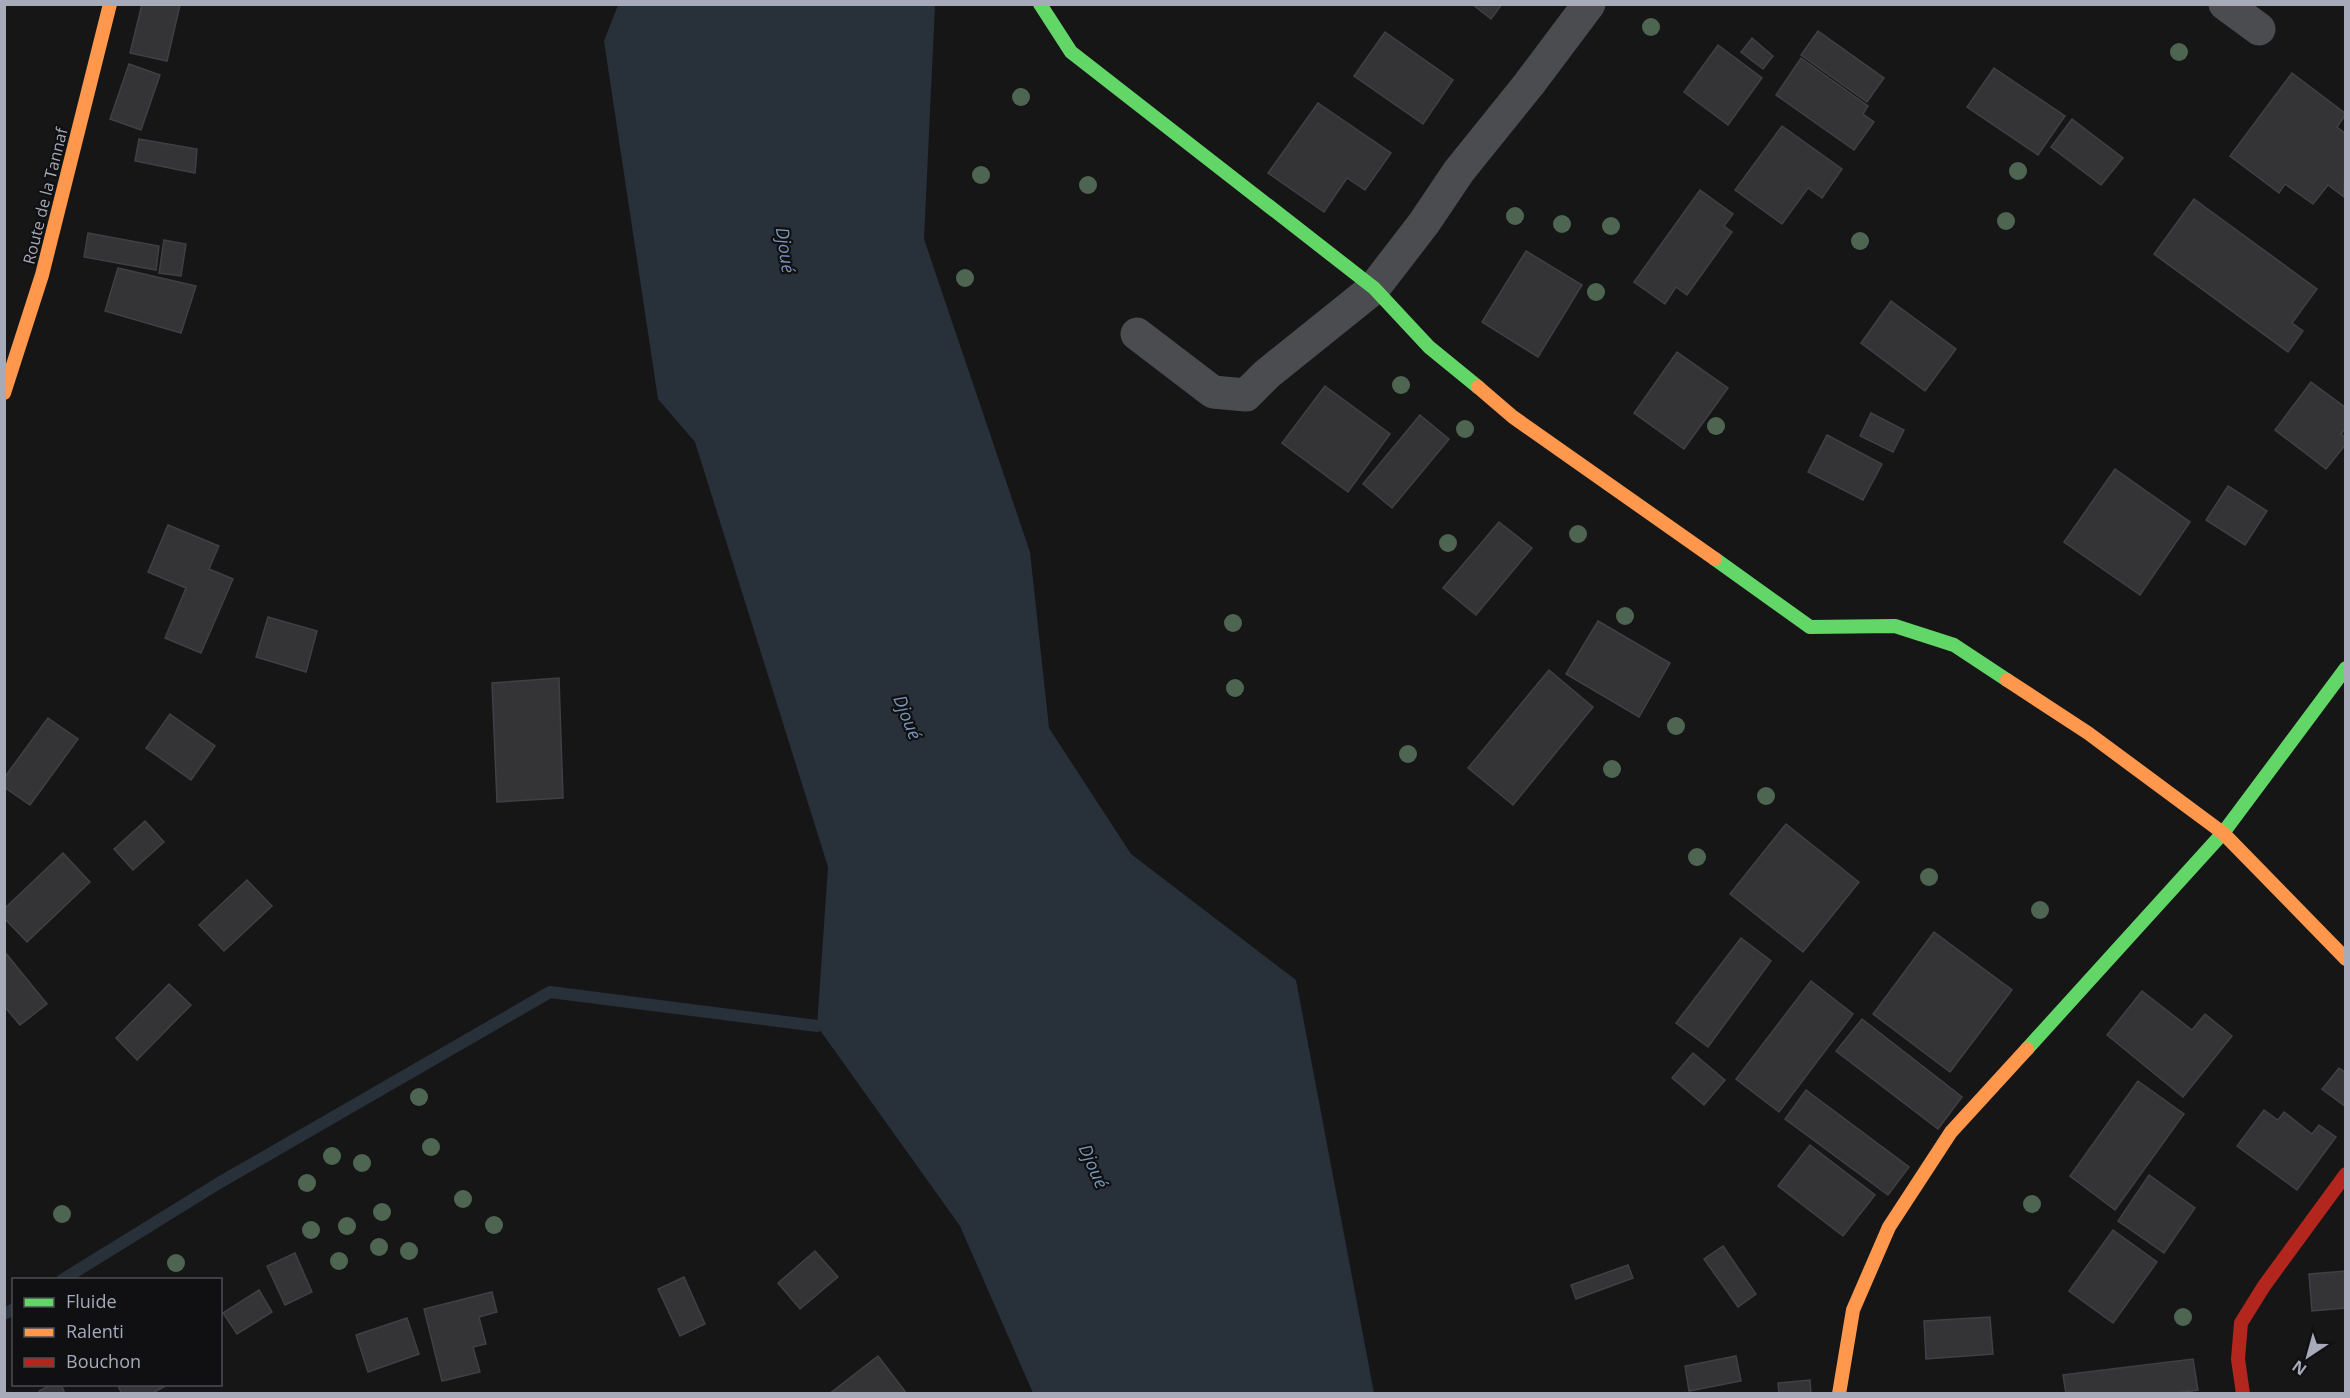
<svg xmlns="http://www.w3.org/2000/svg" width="2350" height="1398" viewBox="0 0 2350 1398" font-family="'Open Sans',sans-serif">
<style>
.water{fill:#28303a}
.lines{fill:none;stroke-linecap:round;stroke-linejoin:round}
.stream{stroke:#28303a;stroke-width:12}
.building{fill:#343436;stroke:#3f4043;stroke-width:1.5}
.street{stroke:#4a4c50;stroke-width:33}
.fast{stroke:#63d668;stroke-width:14}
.slow{stroke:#ff974d;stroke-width:14}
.jam{stroke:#b3261e;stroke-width:14}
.tree{fill:#4e6551}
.labels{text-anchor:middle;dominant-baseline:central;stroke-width:4.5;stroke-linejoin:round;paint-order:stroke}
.street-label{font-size:16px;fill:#a6aab9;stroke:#101013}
.water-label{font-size:18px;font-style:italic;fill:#7a96b7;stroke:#101013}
</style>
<rect width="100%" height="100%" fill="#161617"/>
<path class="water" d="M 618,5 L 935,5 L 924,239 L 1030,552 L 1049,728 L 1131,854 L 1296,980 L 1374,1393 L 1033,1393 L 960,1226 L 817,1026 L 828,867 L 695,442 L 658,399 L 604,41 Z"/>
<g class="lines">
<g class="stream">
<path d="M 62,1280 L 219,1183 L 550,992 L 817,1026"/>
<path d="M 4,1314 L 14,1309"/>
</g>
</g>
<g class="building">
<path d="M 142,4 L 180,5 L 167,61 L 130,53 Z"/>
<path d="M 1472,4 L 1502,4 L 1491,19 Z"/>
<path d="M 1818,31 L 1884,78 L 1867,102 L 1801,55 Z"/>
<path d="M 1385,32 L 1453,80 L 1423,124 L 1354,76 Z"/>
<path d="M 1752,38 L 1773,56 L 1763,69 L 1741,52 Z"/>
<path d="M 1718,45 L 1762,78 L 1728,125 L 1684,92 Z"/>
<path d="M 1801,58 L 1868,106 L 1863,114 L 1874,122 L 1854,150 L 1776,95 Z"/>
<path d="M 129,64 L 160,75 L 141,130 L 110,119 Z"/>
<path d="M 1994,68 L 2065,116 L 2038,155 L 1967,107 Z"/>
<path d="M 2292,73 L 2346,114 L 2337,127 L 2346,134 L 2344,197 L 2328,185 L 2313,204 L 2285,184 L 2279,193 L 2230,156 Z"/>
<path d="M 1318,103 L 1391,153 L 1365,190 L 1347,178 L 1324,212 L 1268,173 Z"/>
<path d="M 2072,119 L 2123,158 L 2101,185 L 2051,147 Z"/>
<path d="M 1782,126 L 1842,169 L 1822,198 L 1808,188 L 1782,224 L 1735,190 Z"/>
<path d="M 139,139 L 197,149 L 195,173 L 135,161 Z"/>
<path d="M 1700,190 L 1733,214 L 1724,226 L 1732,232 L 1687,295 L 1676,287 L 1665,304 L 1634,282 Z"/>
<path d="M 2194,199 L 2317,289 L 2292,323 L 2303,331 L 2288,352 L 2154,254 Z"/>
<path d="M 88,233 L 159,246 L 156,270 L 84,257 Z"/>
<path d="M 164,240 L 186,244 L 181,276 L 159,273 Z"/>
<path d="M 1526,251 L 1582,285 L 1538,357 L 1482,322 Z"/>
<path d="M 118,268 L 196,286 L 181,333 L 105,311 Z"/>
<path d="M 1891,301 L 1956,349 L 1925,391 L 1861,343 Z"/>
<path d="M 1677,352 L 1728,388 L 1684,449 L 1634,413 Z"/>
<path d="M 2311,382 L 2346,408 L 2346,428 L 2341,434 L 2346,438 L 2346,444 L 2326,469 L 2275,430 Z"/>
<path d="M 1325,386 L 1390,434 L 1348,492 L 1282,443 Z"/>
<path d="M 1871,413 L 1904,430 L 1893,452 L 1860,436 Z"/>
<path d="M 1420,415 L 1449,439 L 1392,508 L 1363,484 Z"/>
<path d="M 1827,435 L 1882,464 L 1863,500 L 1808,472 Z"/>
<path d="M 2115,469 L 2190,522 L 2140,595 L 2064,542 Z"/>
<path d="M 2228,486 L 2267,511 L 2245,545 L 2206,520 Z"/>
<path d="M 1499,522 L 1532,548 L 1476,615 L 1443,588 Z"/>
<path d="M 168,525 L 219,546 L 209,569 L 233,579 L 201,653 L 165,638 L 186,588 L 148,572 Z"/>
<path d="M 268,617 L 317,631 L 306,672 L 256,657 Z"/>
<path d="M 1598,621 L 1670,663 L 1639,717 L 1566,674 Z"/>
<path d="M 1549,670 L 1593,707 L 1513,805 L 1468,768 Z"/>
<path d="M 559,678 L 563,798 L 497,802 L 492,683 Z"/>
<path d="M 170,714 L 215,746 L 191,780 L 146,748 Z"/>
<path d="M 48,718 L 78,739 L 30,805 L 4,787 L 4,778 Z"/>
<path d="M 145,821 L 164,842 L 133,870 L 114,849 Z"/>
<path d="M 1786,824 L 1859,882 L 1803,952 L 1730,894 Z"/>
<path d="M 63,853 L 90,882 L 27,942 L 4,918 L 4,909 Z"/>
<path d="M 247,880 L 272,906 L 224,951 L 199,925 Z"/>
<path d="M 1934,932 L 2012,990 L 1950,1072 L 1873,1014 Z"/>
<path d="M 1741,938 L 1771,961 L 1708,1047 L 1676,1023 Z"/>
<path d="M 4,951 L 47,1004 L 20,1025 L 4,1006 Z"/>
<path d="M 1811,981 L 1853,1014 L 1779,1112 L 1736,1079 Z"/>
<path d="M 169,984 L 191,1005 L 137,1060 L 116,1038 Z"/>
<path d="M 2142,991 L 2192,1030 L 2205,1014 L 2232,1036 L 2183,1097 L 2107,1035 Z"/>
<path d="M 1862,1019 L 1962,1097 L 1938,1129 L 1836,1051 Z"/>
<path d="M 1693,1053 L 1725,1080 L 1704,1105 L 1672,1078 Z"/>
<path d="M 2339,1068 L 2346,1073 L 2346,1107 L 2322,1089 Z"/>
<path d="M 2138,1081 L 2184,1114 L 2115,1210 L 2070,1176 Z"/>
<path d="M 1806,1090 L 1909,1167 L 1888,1195 L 1785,1119 Z"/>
<path d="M 2264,1110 L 2278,1120 L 2284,1112 L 2312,1134 L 2319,1125 L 2336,1137 L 2297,1190 L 2237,1146 Z"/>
<path d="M 1810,1145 L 1875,1195 L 1843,1236 L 1778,1186 Z"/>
<path d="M 2149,1175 L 2195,1208 L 2164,1253 L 2118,1221 Z"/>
<path d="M 2113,1230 L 2157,1262 L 2113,1323 L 2069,1291 Z"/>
<path d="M 1723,1246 L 1756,1294 L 1738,1307 L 1704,1259 Z"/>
<path d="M 815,1251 L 838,1277 L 800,1309 L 778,1283 Z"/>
<path d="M 295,1253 L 312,1292 L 285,1305 L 267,1266 Z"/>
<path d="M 1628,1265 L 1633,1278 L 1576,1299 L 1571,1285 Z"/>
<path d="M 2346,1271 L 2346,1308 L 2312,1311 L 2309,1274 Z"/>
<path d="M 684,1277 L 705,1324 L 680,1336 L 658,1289 Z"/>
<path d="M 259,1290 L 272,1312 L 237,1334 L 223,1313 Z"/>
<path d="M 492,1292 L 497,1312 L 479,1317 L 486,1344 L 473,1347 L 480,1372 L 442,1381 L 424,1309 Z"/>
<path d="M 1990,1317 L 1993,1354 L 1926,1359 L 1924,1321 Z"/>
<path d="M 407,1318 L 419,1354 L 368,1372 L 356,1335 Z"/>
<path d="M 878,1356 L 907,1394 L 829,1394 Z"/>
<path d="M 1736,1356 L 1741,1381 L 1689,1391 L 1685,1366 Z"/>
<path d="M 2193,1359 L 2198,1390 L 2170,1394 L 2066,1394 L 2063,1375 Z"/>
<path d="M 1810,1380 L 1811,1394 L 1779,1394 L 1778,1383 Z"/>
<path d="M 52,1384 L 61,1384 L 65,1394 L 40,1394 L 39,1391 Z"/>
<path d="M 117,1384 L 169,1384 L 151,1394 L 122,1394 Z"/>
</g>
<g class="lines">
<g class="street">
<path d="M 2225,4 L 2259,29"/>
<path d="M 1137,334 L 1213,392 L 1246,395 L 1267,374 L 1374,288 L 1424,223 L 1459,171 L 1529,84 L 1589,4"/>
</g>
<g class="fast">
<path d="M 1040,4 L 1071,52 L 1374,288 L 1429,347 L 1478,387"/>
<path d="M 1715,559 L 1810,627 L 1895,626 L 1954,645 L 2007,680"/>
<path d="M 2027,1049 L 2223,833 L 2346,668"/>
</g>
<g class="slow">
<path d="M 1478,387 L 1513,417 L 1715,559"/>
<path d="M 4,393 L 42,275 L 110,4"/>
<path d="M 2007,680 L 2088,733 L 2223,833 L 2346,959"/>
<path d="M 1839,1394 L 1853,1310 L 1889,1227 L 1951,1132 L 2027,1049"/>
</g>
<path class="jam" d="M 2243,1394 L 2238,1359 L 2241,1323 L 2264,1286 L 2346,1174"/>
</g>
<g class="tree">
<circle cx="1651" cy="27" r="9"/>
<circle cx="2179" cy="52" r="9"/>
<circle cx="1021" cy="97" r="9"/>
<circle cx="2018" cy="171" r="9"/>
<circle cx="981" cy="175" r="9"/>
<circle cx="1088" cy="185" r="9"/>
<circle cx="1515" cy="216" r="9"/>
<circle cx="2006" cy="221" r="9"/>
<circle cx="1562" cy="224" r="9"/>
<circle cx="1611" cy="226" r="9"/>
<circle cx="1860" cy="241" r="9"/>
<circle cx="965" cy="278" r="9"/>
<circle cx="1596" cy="292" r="9"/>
<circle cx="1401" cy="385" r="9"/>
<circle cx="1716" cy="426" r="9"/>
<circle cx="1465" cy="429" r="9"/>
<circle cx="1578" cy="534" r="9"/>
<circle cx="1448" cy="543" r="9"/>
<circle cx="1625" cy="616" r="9"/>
<circle cx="1233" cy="623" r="9"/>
<circle cx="1235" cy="688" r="9"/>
<circle cx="1676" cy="726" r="9"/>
<circle cx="1408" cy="754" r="9"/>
<circle cx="1612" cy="769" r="9"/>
<circle cx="1766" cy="796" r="9"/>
<circle cx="1697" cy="857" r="9"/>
<circle cx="1929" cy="877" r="9"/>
<circle cx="2040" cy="910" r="9"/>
<circle cx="419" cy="1097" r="9"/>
<circle cx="431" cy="1147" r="9"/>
<circle cx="332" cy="1156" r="9"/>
<circle cx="362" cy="1163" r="9"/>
<circle cx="307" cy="1183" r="9"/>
<circle cx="463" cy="1199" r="9"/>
<circle cx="2032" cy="1204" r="9"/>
<circle cx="382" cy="1212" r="9"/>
<circle cx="62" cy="1214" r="9"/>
<circle cx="494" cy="1225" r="9"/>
<circle cx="347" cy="1226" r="9"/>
<circle cx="311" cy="1230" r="9"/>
<circle cx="379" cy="1247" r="9"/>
<circle cx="409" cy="1251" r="9"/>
<circle cx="339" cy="1261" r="9"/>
<circle cx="176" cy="1263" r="9"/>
<circle cx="2183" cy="1317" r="9"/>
</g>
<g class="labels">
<g class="street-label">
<text transform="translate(45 196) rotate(-76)">Route de la Tannaf</text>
</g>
<g class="water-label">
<text transform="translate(786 250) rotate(82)">Djoué</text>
<text transform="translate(908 717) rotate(68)">Djoué</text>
<text transform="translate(1094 1166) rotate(66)">Djoué</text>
</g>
</g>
<rect width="2350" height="1398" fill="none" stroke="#a6aab9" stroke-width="12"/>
<rect x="12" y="1278" width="210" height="108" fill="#101013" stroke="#4c4e55" stroke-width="1.5"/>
<rect x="24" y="1298" width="30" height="9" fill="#63d668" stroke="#4c4e55" stroke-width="1.5"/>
<text x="66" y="1308" font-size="18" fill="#a6aab9">Fluide</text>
<rect x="24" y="1328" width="30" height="9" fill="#ff974d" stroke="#4c4e55" stroke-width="1.5"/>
<text x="66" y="1338" font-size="18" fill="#a6aab9">Ralenti</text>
<rect x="24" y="1358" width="30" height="9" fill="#b3261e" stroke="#4c4e55" stroke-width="1.5"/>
<text x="66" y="1368" font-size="18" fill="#a6aab9">Bouchon</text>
<g transform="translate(2308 1356) rotate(216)" stroke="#101013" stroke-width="4.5" paint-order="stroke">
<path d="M0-4.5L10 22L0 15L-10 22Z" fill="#a6aab9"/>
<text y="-9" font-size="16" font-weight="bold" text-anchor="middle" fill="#a6aab9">N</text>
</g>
</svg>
